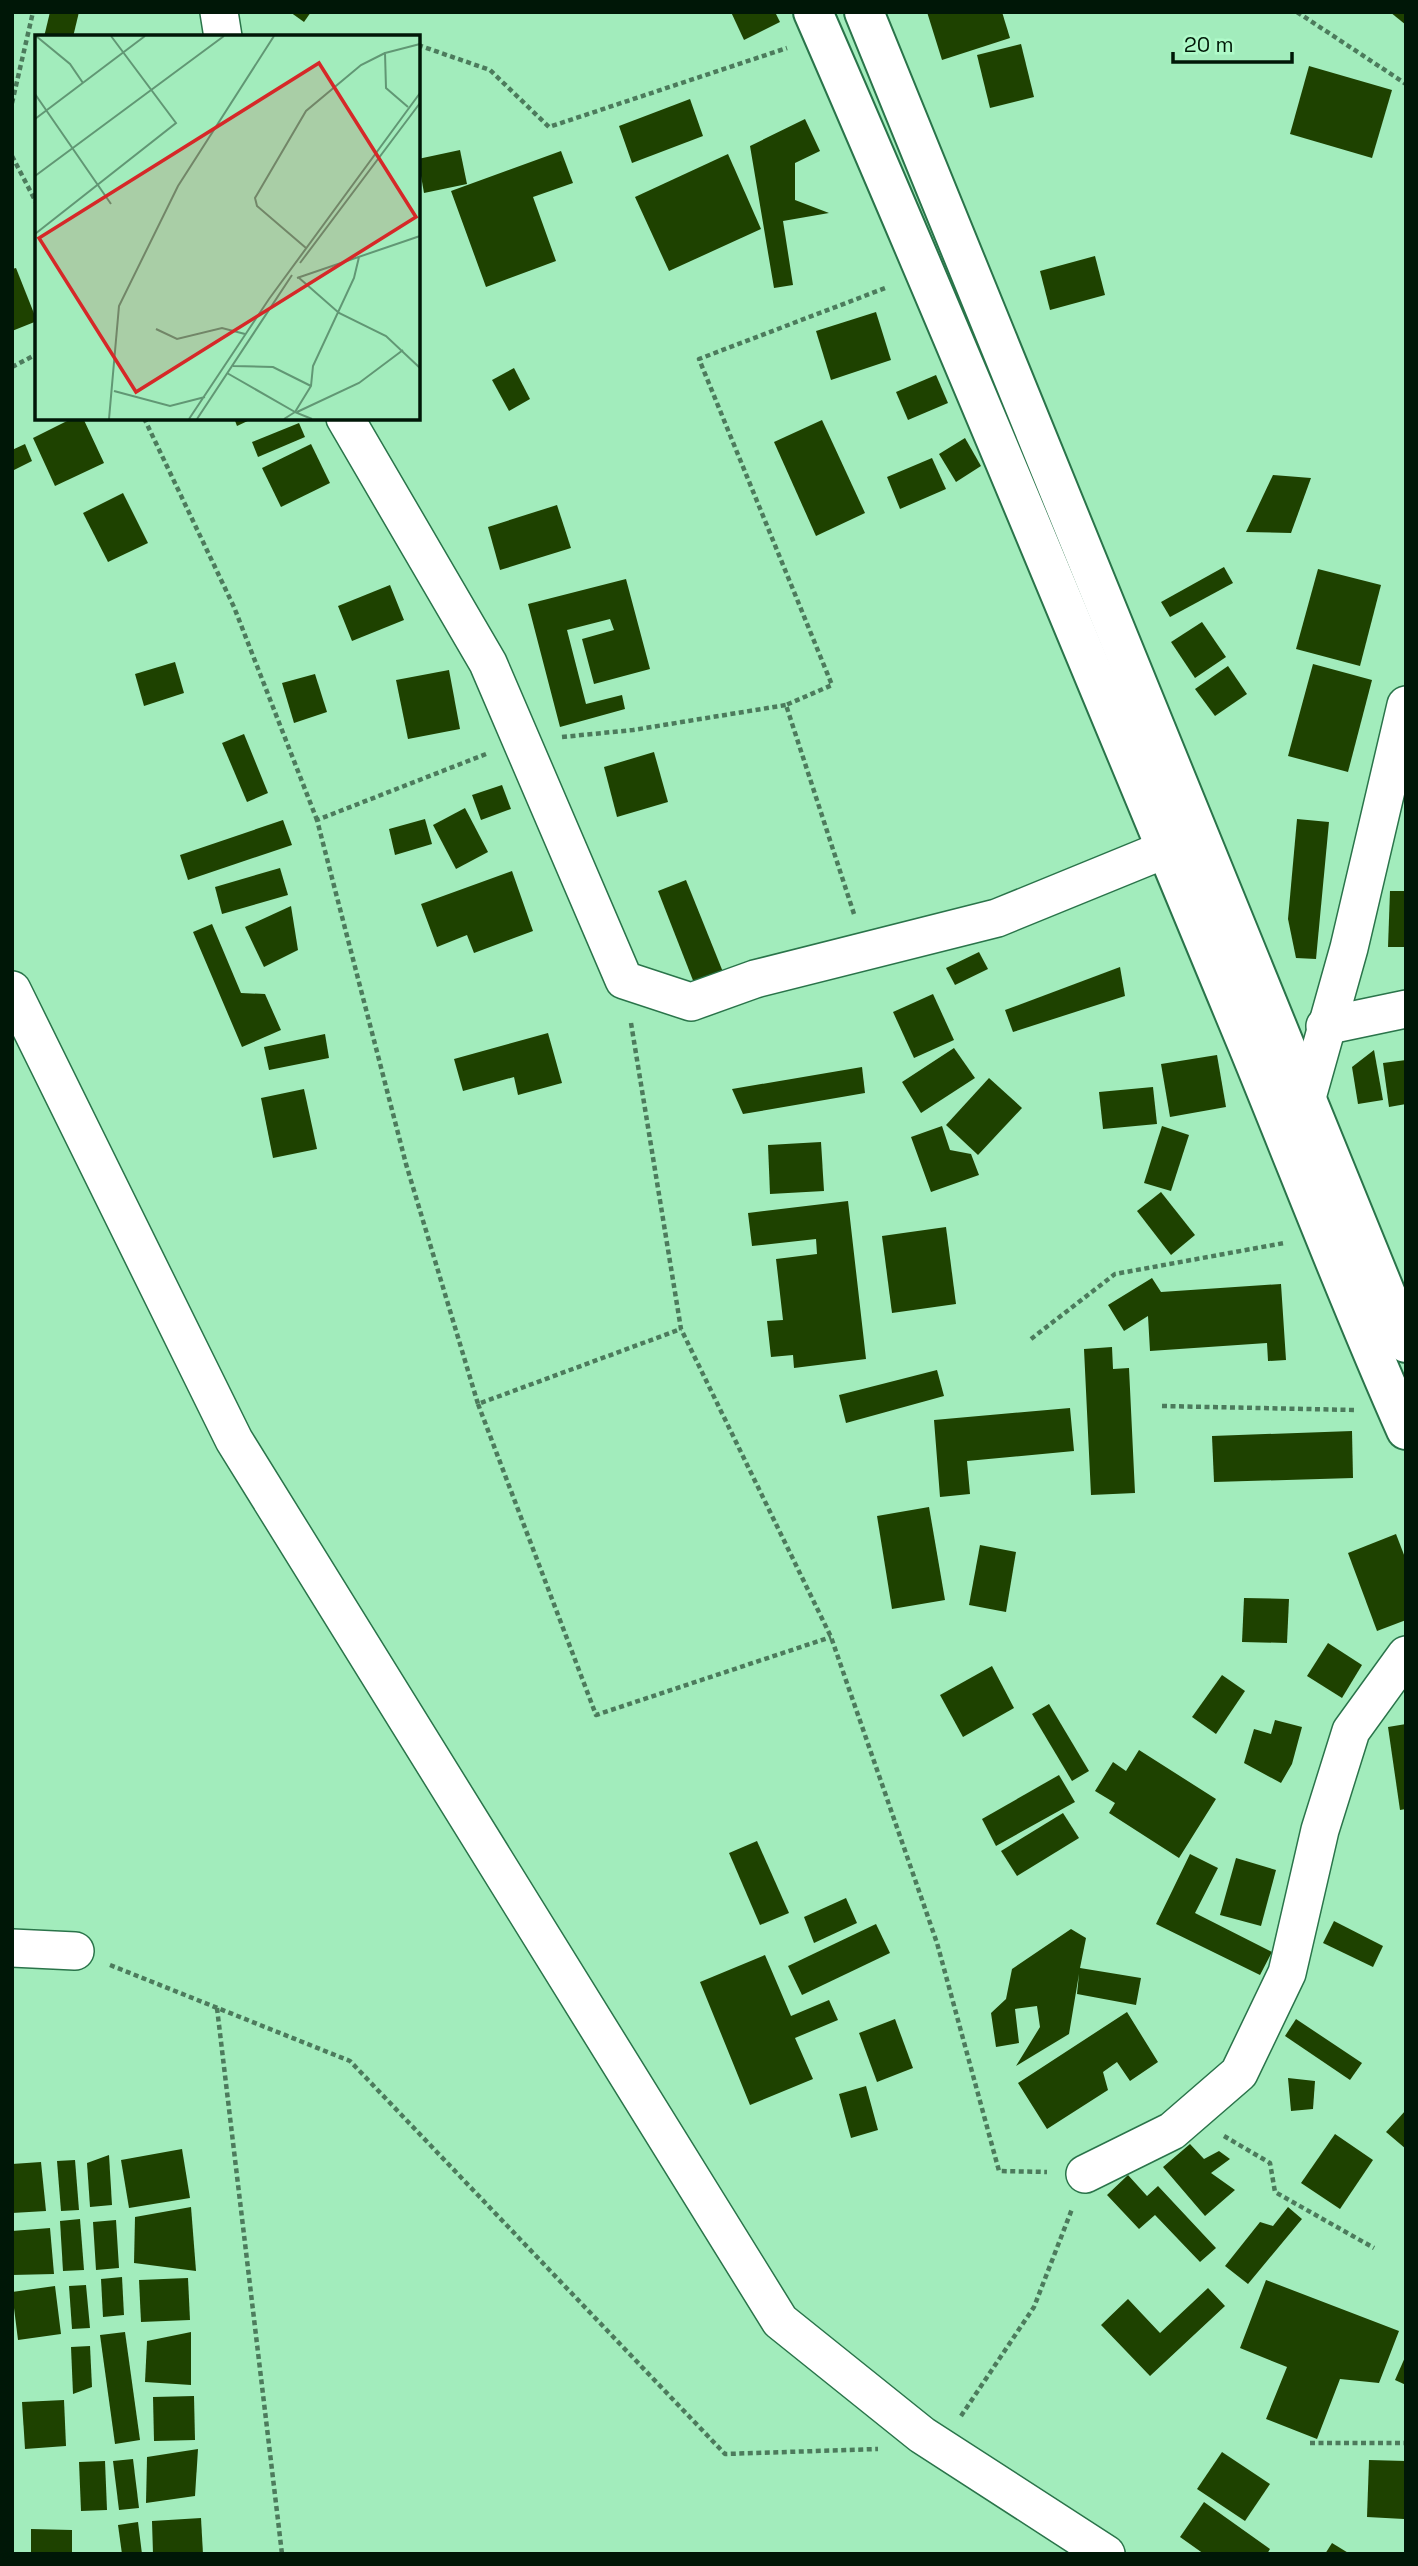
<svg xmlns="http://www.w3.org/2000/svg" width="1418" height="2566" viewBox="0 0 1418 2566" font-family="'Space Grotesk',sans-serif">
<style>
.building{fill:#1e4200}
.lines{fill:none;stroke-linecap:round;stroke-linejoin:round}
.street-casing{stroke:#2a744a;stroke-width:40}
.secondary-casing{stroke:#2a744a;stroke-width:42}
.path{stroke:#4c7b5c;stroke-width:4.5;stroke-dasharray:5 3.5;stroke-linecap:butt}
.street{stroke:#fff;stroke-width:37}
.secondary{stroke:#fff;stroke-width:38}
.inset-road{fill:none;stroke:#619774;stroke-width:2}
.view{fill:#d62828;fill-opacity:0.15;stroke:#d62828;stroke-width:3.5}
.inset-edge{fill:none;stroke:#001707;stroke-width:3.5}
</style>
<rect width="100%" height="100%" fill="#a2ecbc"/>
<g class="building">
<path d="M 50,12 L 79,12 L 73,37 L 44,37 Z"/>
<path d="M 290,12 L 311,12 L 304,22 Z"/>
<path d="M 731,12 L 775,12 L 780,22 L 744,40 Z"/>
<path d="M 927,12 L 1002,12 L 1010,38 L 942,60 Z"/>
<path d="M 1390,12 L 1406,12 L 1406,25 Z"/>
<path d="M 1021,44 L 1034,97 L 990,108 L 977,55 Z"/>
<path d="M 1309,66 L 1392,90 L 1372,158 L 1290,134 Z"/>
<path d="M 690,99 L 703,136 L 632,163 L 619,126 Z"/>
<path d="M 805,119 L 820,151 L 795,163 L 795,200 L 829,213 L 783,221 L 793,285 L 774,288 L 750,146 Z"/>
<path d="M 460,150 L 467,184 L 424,193 L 418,159 Z"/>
<path d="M 561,151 L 573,183 L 533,197 L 556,261 L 486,287 L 451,191 Z"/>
<path d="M 728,154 L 761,229 L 669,271 L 635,197 Z"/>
<path d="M 1095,256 L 1105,295 L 1050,310 L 1040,271 Z"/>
<path d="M 16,268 L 37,321 L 12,331 L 12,269 Z"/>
<path d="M 876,312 L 891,360 L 831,380 L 816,331 Z"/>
<path d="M 514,368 L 530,399 L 509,411 L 492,380 Z"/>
<path d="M 936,375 L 948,403 L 908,420 L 896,392 Z"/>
<path d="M 73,418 L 83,418 L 104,463 L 55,486 L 33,438 Z"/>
<path d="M 234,418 L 254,418 L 237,426 Z"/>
<path d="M 822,420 L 865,513 L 816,536 L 774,442 Z"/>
<path d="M 299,423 L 305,437 L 258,457 L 252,442 Z"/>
<path d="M 965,438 L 981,466 L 956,482 L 939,454 Z"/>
<path d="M 25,444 L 32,461 L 12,471 L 12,450 Z"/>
<path d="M 311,444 L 330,483 L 281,507 L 262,468 Z"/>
<path d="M 932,458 L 946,489 L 900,509 L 887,477 Z"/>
<path d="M 1273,475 L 1311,478 L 1291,533 L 1246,532 Z"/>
<path d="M 123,493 L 148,543 L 108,562 L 83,513 Z"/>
<path d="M 557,505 L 571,548 L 500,570 L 488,527 Z"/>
<path d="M 1224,567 L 1233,583 L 1170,617 L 1161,602 Z"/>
<path d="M 1318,569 L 1381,585 L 1360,666 L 1296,649 Z"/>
<path d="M 626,579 L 650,669 L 594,684 L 582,639 L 614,630 L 610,619 L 567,630 L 586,704 L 622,695 L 625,709 L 560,727 L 528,604 Z"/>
<path d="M 390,585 L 404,620 L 352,641 L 338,606 Z"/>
<path d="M 1202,622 L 1226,657 L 1195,678 L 1171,642 Z"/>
<path d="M 175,662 L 184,693 L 144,706 L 135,674 Z"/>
<path d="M 1313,664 L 1372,680 L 1348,772 L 1288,756 Z"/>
<path d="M 1228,666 L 1247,694 L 1215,716 L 1195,689 Z"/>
<path d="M 449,670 L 460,729 L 408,739 L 396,680 Z"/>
<path d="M 315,674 L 327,712 L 294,723 L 282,683 Z"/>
<path d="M 244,734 L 268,793 L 247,802 L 222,743 Z"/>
<path d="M 654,752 L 668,802 L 617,817 L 604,767 Z"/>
<path d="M 502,785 L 511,809 L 481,820 L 472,795 Z"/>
<path d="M 465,808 L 488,852 L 456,869 L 433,825 Z"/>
<path d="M 425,819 L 432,844 L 395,855 L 389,829 Z"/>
<path d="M 1297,819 L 1329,822 L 1316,959 L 1296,958 L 1288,919 Z"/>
<path d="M 283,820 L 292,845 L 188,880 L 180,855 Z"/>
<path d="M 280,868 L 288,895 L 222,914 L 215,887 Z"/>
<path d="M 512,871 L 533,931 L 474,953 L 467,935 L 437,947 L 421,904 Z"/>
<path d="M 686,880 L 723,972 L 694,983 L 658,891 Z"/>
<path d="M 1390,891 L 1406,891 L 1406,947 L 1388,947 Z"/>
<path d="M 291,906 L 298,950 L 264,967 L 245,927 Z"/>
<path d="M 212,924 L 241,993 L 265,994 L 281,1030 L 242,1047 L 193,932 Z"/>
<path d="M 979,952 L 988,969 L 955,985 L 946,968 Z"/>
<path d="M 1120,967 L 1125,996 L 1013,1032 L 1005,1010 Z"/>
<path d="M 933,994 L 954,1040 L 914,1058 L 893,1012 Z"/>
<path d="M 548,1033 L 562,1083 L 518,1095 L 514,1077 L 463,1091 L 454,1059 Z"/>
<path d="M 325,1034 L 329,1058 L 269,1070 L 264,1047 Z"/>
<path d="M 954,1048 L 975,1078 L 921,1113 L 902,1082 Z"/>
<path d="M 1374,1050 L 1383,1100 L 1358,1104 L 1352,1067 Z"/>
<path d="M 1217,1055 L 1226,1107 L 1170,1117 L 1161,1064 Z"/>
<path d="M 1406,1060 L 1406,1104 L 1389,1107 L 1383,1063 Z"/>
<path d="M 862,1067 L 865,1093 L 743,1114 L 732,1089 Z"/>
<path d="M 989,1078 L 1022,1108 L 978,1155 L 946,1125 Z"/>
<path d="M 1153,1087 L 1157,1124 L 1103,1129 L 1099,1092 Z"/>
<path d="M 304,1089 L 317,1149 L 273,1158 L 261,1098 Z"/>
<path d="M 942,1126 L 950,1150 L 971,1154 L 979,1175 L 931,1192 L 911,1137 Z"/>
<path d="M 1162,1126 L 1189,1135 L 1171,1191 L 1144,1183 Z"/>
<path d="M 821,1142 L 824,1191 L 770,1194 L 768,1145 Z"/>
<path d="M 1161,1192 L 1195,1235 L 1171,1255 L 1137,1211 Z"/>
<path d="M 848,1201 L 866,1359 L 794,1368 L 793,1355 L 771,1357 L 767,1321 L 783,1320 L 776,1259 L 817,1254 L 816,1239 L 752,1246 L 748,1213 Z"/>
<path d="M 946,1227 L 956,1304 L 892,1313 L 882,1236 Z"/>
<path d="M 1152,1278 L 1161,1292 L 1281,1284 L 1286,1360 L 1268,1361 L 1267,1343 L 1150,1351 L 1148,1316 L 1124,1331 L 1108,1305 Z"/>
<path d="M 1112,1347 L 1113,1369 L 1129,1368 L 1135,1493 L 1091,1495 L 1084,1349 Z"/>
<path d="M 937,1370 L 944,1396 L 846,1423 L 839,1395 Z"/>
<path d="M 1070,1408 L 1074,1451 L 967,1461 L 970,1494 L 940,1497 L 934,1420 Z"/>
<path d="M 1352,1431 L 1353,1478 L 1214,1482 L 1212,1436 Z"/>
<path d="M 929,1507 L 945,1600 L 892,1609 L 877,1516 Z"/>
<path d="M 1396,1534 L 1406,1560 L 1406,1620 L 1377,1631 L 1348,1553 Z"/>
<path d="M 980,1545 L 1016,1552 L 1006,1612 L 969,1605 Z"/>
<path d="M 1244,1598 L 1289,1599 L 1287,1643 L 1242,1642 Z"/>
<path d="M 1328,1643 L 1362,1665 L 1342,1698 L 1307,1676 Z"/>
<path d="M 992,1666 L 1014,1708 L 963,1737 L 940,1695 Z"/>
<path d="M 1222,1675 L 1245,1691 L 1216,1734 L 1192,1717 Z"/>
<path d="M 1049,1704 L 1089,1771 L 1072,1781 L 1032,1714 Z"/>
<path d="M 1275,1720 L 1302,1727 L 1292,1764 L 1281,1783 L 1244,1763 L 1254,1729 L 1271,1734 Z"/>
<path d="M 1406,1724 L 1406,1809 L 1400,1810 L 1388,1727 Z"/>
<path d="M 1139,1750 L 1216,1799 L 1179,1858 L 1109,1813 L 1115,1803 L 1095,1791 L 1113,1762 L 1126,1771 Z"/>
<path d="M 1059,1775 L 1075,1802 L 996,1846 L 982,1819 Z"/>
<path d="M 1063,1813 L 1079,1838 L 1017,1876 L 1001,1851 Z"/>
<path d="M 757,1841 L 789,1913 L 760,1925 L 729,1853 Z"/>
<path d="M 1190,1854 L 1218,1868 L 1195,1913 L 1272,1952 L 1260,1975 L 1156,1924 Z"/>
<path d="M 1236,1858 L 1276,1870 L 1261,1926 L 1220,1915 Z"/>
<path d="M 846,1898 L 857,1923 L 814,1943 L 804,1917 Z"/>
<path d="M 1334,1921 L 1383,1946 L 1373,1967 L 1323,1943 Z"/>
<path d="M 876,1924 L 890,1953 L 802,1995 L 788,1966 Z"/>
<path d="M 1071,1929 L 1086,1938 L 1080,1968 L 1141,1978 L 1136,2005 L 1077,1994 L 1079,1974 L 1069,2034 L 1016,2066 L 1040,2027 L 1037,2006 L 1015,2009 L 1019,2043 L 996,2047 L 991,2013 L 1006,1999 L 1012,1969 Z"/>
<path d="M 765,1955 L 791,2016 L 829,2000 L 838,2020 L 795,2038 L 813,2079 L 750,2105 L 700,1982 Z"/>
<path d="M 1127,2012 L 1158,2062 L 1130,2081 L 1117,2062 L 1103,2072 L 1108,2090 L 1047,2129 L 1018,2083 Z"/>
<path d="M 895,2019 L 913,2068 L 877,2082 L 859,2033 Z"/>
<path d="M 1296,2019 L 1362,2063 L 1350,2080 L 1285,2036 Z"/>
<path d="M 1288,2078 L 1315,2081 L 1313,2109 L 1291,2111 Z"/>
<path d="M 866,2086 L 878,2130 L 851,2138 L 839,2094 Z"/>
<path d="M 1406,2110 L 1406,2149 L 1386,2132 Z"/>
<path d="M 1335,2134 L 1373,2160 L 1340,2209 L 1301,2183 Z"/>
<path d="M 1190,2144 L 1204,2159 L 1219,2151 L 1230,2159 L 1211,2173 L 1235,2190 L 1205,2216 L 1163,2167 Z"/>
<path d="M 182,2149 L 190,2198 L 129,2208 L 121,2160 Z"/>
<path d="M 109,2155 L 112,2205 L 90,2207 L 87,2163 Z"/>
<path d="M 75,2160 L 79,2210 L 61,2211 L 57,2161 Z"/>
<path d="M 41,2162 L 46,2211 L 12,2213 L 12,2164 Z"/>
<path d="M 1128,2175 L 1147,2196 L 1158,2186 L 1216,2248 L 1200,2262 L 1155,2215 L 1139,2229 L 1107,2195 Z"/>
<path d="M 191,2207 L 196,2271 L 134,2263 L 135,2217 Z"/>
<path d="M 1288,2207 L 1302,2219 L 1248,2284 L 1225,2266 L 1260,2222 L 1273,2226 Z"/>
<path d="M 80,2219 L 84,2270 L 63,2271 L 60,2221 Z"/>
<path d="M 116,2220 L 119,2268 L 96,2270 L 93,2222 Z"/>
<path d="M 50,2228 L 54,2274 L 12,2275 L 12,2231 Z"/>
<path d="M 122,2277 L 124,2315 L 103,2317 L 101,2279 Z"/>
<path d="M 188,2278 L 190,2320 L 141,2322 L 139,2280 Z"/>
<path d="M 1266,2280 L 1399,2331 L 1379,2383 L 1340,2379 L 1317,2439 L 1266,2419 L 1287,2367 L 1240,2348 Z"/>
<path d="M 86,2285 L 90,2328 L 72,2329 L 69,2286 Z"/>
<path d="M 55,2286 L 61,2334 L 18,2340 L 12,2292 Z"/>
<path d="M 1208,2288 L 1225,2306 L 1150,2376 L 1101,2325 L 1128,2299 L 1160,2333 Z"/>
<path d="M 125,2332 L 140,2440 L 115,2444 L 100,2335 Z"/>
<path d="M 191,2332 L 191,2385 L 145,2382 L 147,2341 Z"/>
<path d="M 90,2346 L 92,2387 L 73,2394 L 71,2347 Z"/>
<path d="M 1406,2355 L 1406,2385 L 1395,2380 Z"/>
<path d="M 194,2396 L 195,2440 L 154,2441 L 153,2397 Z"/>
<path d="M 64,2400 L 66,2446 L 25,2449 L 22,2402 Z"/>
<path d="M 198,2449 L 195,2496 L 146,2503 L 147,2457 Z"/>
<path d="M 1222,2452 L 1270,2484 L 1245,2521 L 1197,2489 Z"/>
<path d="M 133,2459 L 139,2508 L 119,2510 L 113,2461 Z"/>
<path d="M 1369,2460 L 1406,2461 L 1404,2519 L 1367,2517 Z"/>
<path d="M 105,2461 L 107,2510 L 81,2511 L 79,2462 Z"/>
<path d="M 1204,2502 L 1270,2549 L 1267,2554 L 1204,2554 L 1180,2537 Z"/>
<path d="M 201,2518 L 203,2554 L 153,2554 L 152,2521 Z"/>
<path d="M 138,2522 L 142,2554 L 122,2554 L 118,2525 Z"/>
<path d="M 31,2529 L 72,2530 L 72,2554 L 31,2554 Z"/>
<path d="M 1332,2543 L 1350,2554 L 1325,2554 Z"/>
</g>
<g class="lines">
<defs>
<g id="street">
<path d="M 219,12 L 223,37"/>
<path d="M 345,418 L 488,663 L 624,980 L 691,1002 L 755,979 L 997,918 L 1166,849"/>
<path d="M 12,990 L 234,1440 L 780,2321 L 922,2435 L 1106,2554"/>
<path d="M 1325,1026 L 1406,1009"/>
<path d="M 1306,1101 L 1349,948 L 1406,705"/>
<path d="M 12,1948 L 75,1951"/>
<path d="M 1085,2174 L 1172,2131 L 1239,2073 L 1287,1973 L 1320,1830 L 1351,1731 L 1406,1655"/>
</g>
<g id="secondary">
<path d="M 813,12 C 962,354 1104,700 1247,1044 C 1300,1173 1349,1302 1406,1430"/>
<path d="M 864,12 L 1406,1343"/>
</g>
</defs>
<use href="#street" class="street-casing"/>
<use href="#secondary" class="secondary-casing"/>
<g class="path">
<path d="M 1297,12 L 1406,84"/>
<path d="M 418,45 L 490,70 L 549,127 L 787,48"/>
<path d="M 12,103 L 33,12"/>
<path d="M 12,156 L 37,204"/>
<path d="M 12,367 L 37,354"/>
<path d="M 144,418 L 234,607 L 317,820"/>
<path d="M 562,737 L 633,730 L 786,705"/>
<path d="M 486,754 L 317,820 L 406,1164 L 478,1404 L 681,1329"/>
<path d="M 854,914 L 786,705 L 832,685 L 699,359 L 888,287"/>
<path d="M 631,1023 L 681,1329 L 831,1637 L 937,1943 L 999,2171 L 1047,2172"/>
<path d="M 1031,1339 L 1115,1274 L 1284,1243"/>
<path d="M 478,1404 L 596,1715 L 831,1637"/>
<path d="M 1162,1406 L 1355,1410"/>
<path d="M 110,1965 L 350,2061 L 725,2454 L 878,2449"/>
<path d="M 217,2008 L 282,2554"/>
<path d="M 1224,2136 L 1270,2163 L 1275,2192 L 1374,2248"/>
<path d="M 961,2416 L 1034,2307 L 1072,2209"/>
<path d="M 1310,2443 L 1406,2443"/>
</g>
<use href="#street" class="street"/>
<use href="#secondary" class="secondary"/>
</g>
<g transform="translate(35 35)">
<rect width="385" height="385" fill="#a2ecbc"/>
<path class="inset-road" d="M 1,1 L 35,29 L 48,48M 0,59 L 76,169M 373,72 L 351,53 L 350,18 L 385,9M 0,84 L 110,1M 0,141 L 189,1M 0,199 L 141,88 L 76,1M 271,213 L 222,171 L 220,163 L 271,76 L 326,30 L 350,18M 265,228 L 385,68M 263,242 L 304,278 L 351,301 L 385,333M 262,243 L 385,201M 121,294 L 142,304 L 187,293 L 210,299M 198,331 L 238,332 L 276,351M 192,338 L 260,377M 79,356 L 135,371 L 170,362M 260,377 L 276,351 L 278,331 L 319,243 L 324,222M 262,377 L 324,348 L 368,315M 74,384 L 84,271 L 143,151 L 239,1M 154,384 L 234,264 L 385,58M 162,384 L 257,240M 249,384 L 260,377 L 277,384"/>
<path class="view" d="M 284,28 L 381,182 L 101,357 L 4,203 Z"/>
<rect width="385" height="385" class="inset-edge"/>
</g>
<rect width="1418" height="2566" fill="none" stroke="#001707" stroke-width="28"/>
<path d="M1173 52v10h119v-10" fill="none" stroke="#001707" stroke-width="3.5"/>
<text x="1184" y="52" font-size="21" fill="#001707" stroke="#affac9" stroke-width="5" paint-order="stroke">20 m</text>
</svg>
